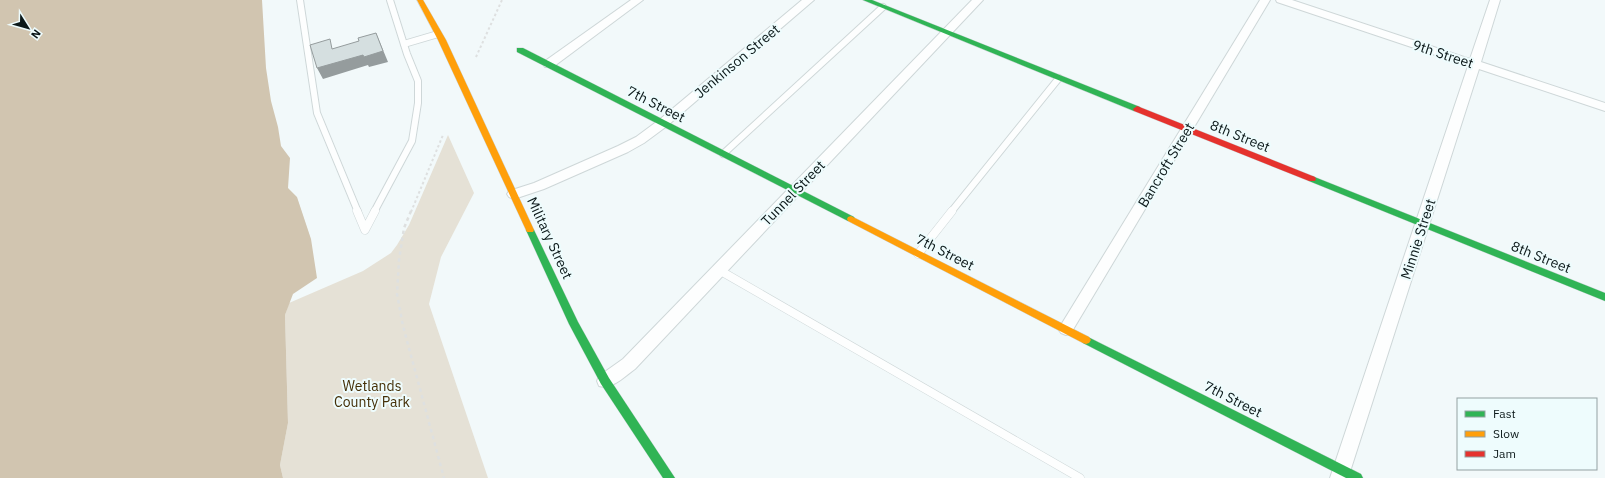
<svg xmlns="http://www.w3.org/2000/svg" width="1605" height="478" viewBox="0 0 1605 478" font-family="'IBM Plex Sans',sans-serif">
<style>
.green{fill:#e5e1d6}
.water{fill:#d1c5b0}
.lines{fill:none;stroke-linecap:round;stroke-linejoin:round}
.lane-far1-casing{stroke:#ced7d8;stroke-width:8}
.lane-casing{stroke:#ced7d8;stroke-width:9}
.street-casing{stroke:#ced7d8;stroke-width:2}
.fast-casing{stroke:#ced7d8;stroke-width:1}
.slow-casing{stroke:#ced7d8;stroke-width:1}
.jam-casing{stroke:#ced7d8;stroke-width:1}
.path-far1{stroke:#dee0e0;stroke-width:2;stroke-dasharray:2.5 2.5;stroke-linecap:butt}
.path{stroke:#dee0e0;stroke-width:2.5;stroke-dasharray:3.5 3.5;stroke-linecap:butt}
.lane-far1{stroke:#fdfefe;stroke-width:6}
.lane{stroke:#fdfefe;stroke-width:8}
.street{fill:#fdfefe;fill-rule:evenodd}
.fast{fill:#30b455;fill-rule:evenodd}
.slow{fill:#ff9f0a;fill-rule:evenodd}
.jam{fill:#e5322d;fill-rule:evenodd}
.shaded-wall{fill:#959c9d}
.building{fill:#d5dfe0;stroke:#959c9d}
.labels{text-anchor:middle;dominant-baseline:central;stroke-width:4;stroke-linejoin:round;paint-order:stroke}
.street-label{font-size:14px;fill:#0b1819;stroke:#eefcfd}
.park-label{font-size:14px;fill:#442f07;stroke:#eefcfd}
</style>
<rect width="100%" height="100%" fill="#f2f9fa"/>
<path class="green" d="M 448,135 L 474,193 L 441,257 L 429,304 L 488,478 L 283,478 L 280,465 L 288,423 L 285,315 L 289,303 L 363,271 L 391,253 L 397,245 L 409,225 Z"/>
<path class="water" d="M 0,0 L 262,0 L 266,68 L 271,101 L 278,127 L 281,146 L 290,158 L 288,188 L 297,197 L 311,239 L 317,278 L 293,294 L 285,315 L 288,423 L 280,465 L 283,478 L 0,478 Z"/>
<g class="lines">
<defs>
<g id="lane-far1">
<path d="M 300,0 L 317,113 L 358,212"/>
<path d="M 404,44 L 438,34"/>
<path d="M 723,154 L 883,7"/>
<path d="M 374,212 L 412,141 L 418,103 L 418,81 L 407,54 L 390,0"/>
<path d="M 951,212 L 1059,78"/>
</g>
<g id="lane">
<path d="M 357,211 L 365,230 L 375,211"/>
<path d="M 918,254 L 952,211"/>
<path d="M 719,270 L 1080,478"/>
</g>
<g id="street">
<path d="M 631,0 L 643,0 L 553,67 L 545,67 L 543,64 L 545,61 Z"/>
<path d="M 802,0 L 814,0 L 667,126 L 644,143 L 628,152 L 544,189 L 514,199 L 509,197 L 507,194 L 509,191 L 534,183 L 618,146 L 636,137 L 659,120 Z"/>
<path d="M 972,0 L 983,0 L 635,369 C 625,376 612,390 599,386 L 597,381 L 599,376 L 623,359 Z"/>
<path d="M 1260,0 L 1270,0 L 1071,333 L 1066,335 L 1061,333 L 1058,329 L 1061,325 Z"/>
<path d="M 1276,0 L 1292,0 L 1470,59 L 1490,0 L 1500,0 L 1481,62 L 1605,103 L 1605,111 L 1479,69 L 1348,478 L 1330,478 L 1468,66 L 1277,2 Z"/>
</g>
<g id="fast">
<path d="M 863,0 L 872,0 L 1140,107 L 1141,109 L 1140,111 L 1134,111 Z"/>
<path d="M 517,48 L 523,48 L 854,217 L 855,219 L 854,221 L 848,221 L 517,52 Z"/>
<path d="M 1312,176 L 1605,293 L 1605,301 L 1309,181 L 1308,179 L 1309,177 Z"/>
<path d="M 530,227 L 534,230 L 578,322 L 609,378 L 675,478 L 663,478 L 601,384 L 569,324 L 526,230 Z"/>
<path d="M 1086,336 L 1361,474 L 1363,478 L 1346,478 L 1083,343 L 1081,340 L 1083,337 Z"/>
</g>
<g id="slow">
<path d="M 417,0 L 423,0 L 446,40 L 534,230 L 533,232 L 527,232 L 526,230 L 438,40 Z"/>
<path d="M 851,216 L 1089,337 L 1091,340 L 1089,343 L 1086,344 L 1083,343 L 848,221 L 847,219 L 848,217 Z"/>
</g>
<path id="jam" d="M 1137,106 L 1315,177 L 1316,179 L 1315,181 L 1309,181 L 1134,111 L 1133,109 Z"/>
</defs>
<use href="#lane-far1" class="lane-far1-casing"/>
<use href="#lane" class="lane-casing"/>
<use href="#street" class="street-casing"/>
<use href="#fast" class="fast-casing"/>
<use href="#slow" class="slow-casing"/>
<use href="#jam" class="jam-casing"/>
<g class="path-far1">
<path d="M 476,57 L 502,0"/>
<path d="M 411,212 L 443,135"/>
</g>
<path class="path" d="M 411,211 L 404,228 L 399,260 L 397,294 L 403,326 L 444,478"/>
<use href="#lane-far1" class="lane-far1"/>
<use href="#lane" class="lane"/>
<use href="#street" class="street"/>
<use href="#fast" class="fast"/>
<use href="#slow" class="slow"/>
<use href="#jam" class="jam"/>
</g>
<path class="shaded-wall" d="M 376,33 L 388,62 L 369,67 L 368,65 L 323,79 L 317,68 Z"/>
<path class="building" d="M 376,33 L 383,51 L 364,57 L 363,55 L 317,68 L 310,45 L 330,39 L 332,49 L 359,41 L 358,38 Z"/>
<g class="labels">
<g class="street-label">
<text transform="translate(1443 54) rotate(18)">9th Street</text>
<text transform="translate(737 61) rotate(-40)">Jenkinson Street</text>
<text transform="translate(656 104) rotate(27)">7th Street</text>
<text transform="translate(1240 136) rotate(22)">8th Street</text>
<text transform="translate(1166 165) rotate(-59)">Bancroft Street</text>
<text transform="translate(793 193) rotate(-46)">Tunnel Street</text>
<text transform="translate(550 238) rotate(65)">Military Street</text>
<text transform="translate(1418 239) rotate(-72)">Minnie Street</text>
<text transform="translate(945 252) rotate(27)">7th Street</text>
<text transform="translate(1541 257) rotate(22)">8th Street</text>
<text transform="translate(1233 399) rotate(27)">7th Street</text>
</g>
<g class="park-label">
<text x="372" y="386">Wetlands<tspan x="372" dy="16">County Park</tspan></text>
</g>
</g>
<rect x="1457" y="398" width="140" height="72" fill="#eefcfd" stroke="#93a1a2"/>
<rect x="1465" y="411" width="20" height="6" fill="#30b455" stroke="#93a1a2"/>
<text x="1493" y="418" font-size="12" fill="#0b1819">Fast</text>
<rect x="1465" y="431" width="20" height="6" fill="#ff9f0a" stroke="#93a1a2"/>
<text x="1493" y="438" font-size="12" fill="#0b1819">Slow</text>
<rect x="1465" y="451" width="20" height="6" fill="#e5322d" stroke="#93a1a2"/>
<text x="1493" y="458" font-size="12" fill="#0b1819">Jam</text>
<g transform="translate(28 28) rotate(127)" stroke="#eefcfd" stroke-width="3" paint-order="stroke">
<path d="M0-3L7 15L0 10L-7 15Z" fill="#0b1819"/>
<text y="-6" font-size="11" font-weight="bold" text-anchor="middle" fill="#0b1819">N</text>
</g>
</svg>
